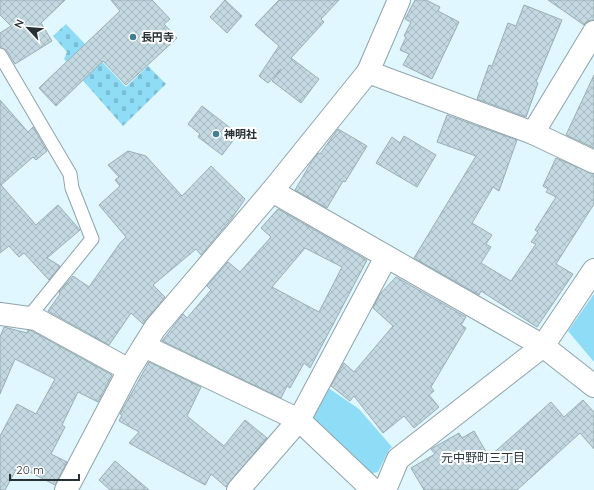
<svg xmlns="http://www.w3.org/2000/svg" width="594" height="490" viewBox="0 0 594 490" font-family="Quicksand,'Noto Sans JP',sans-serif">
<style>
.cemetery{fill:url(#cemetery-stones)}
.green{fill:#8fdcf7}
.building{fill:url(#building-cross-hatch);stroke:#99adb5;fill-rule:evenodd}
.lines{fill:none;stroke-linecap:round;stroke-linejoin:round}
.service-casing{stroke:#8fa3ab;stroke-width:15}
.minor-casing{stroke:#8fa3ab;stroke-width:24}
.service{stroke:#fff;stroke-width:13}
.minor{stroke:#fff;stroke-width:22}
.poi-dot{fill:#417f94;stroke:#fff;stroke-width:1.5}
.labels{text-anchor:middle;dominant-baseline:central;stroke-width:4;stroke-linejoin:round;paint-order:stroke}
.poi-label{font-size:11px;font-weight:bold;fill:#273033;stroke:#fff;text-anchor:start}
.neighbourhood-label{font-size:12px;fill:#26373d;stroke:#fff}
</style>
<defs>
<pattern id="cemetery-stones" width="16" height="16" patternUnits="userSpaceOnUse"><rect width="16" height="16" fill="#8fdcf7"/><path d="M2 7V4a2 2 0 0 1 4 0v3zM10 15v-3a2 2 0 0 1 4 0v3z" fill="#7bbdd4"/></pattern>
<pattern id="building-cross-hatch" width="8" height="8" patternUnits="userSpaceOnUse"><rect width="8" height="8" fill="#c3d8e0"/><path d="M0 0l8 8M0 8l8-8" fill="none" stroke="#a8bac1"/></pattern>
</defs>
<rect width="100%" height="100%" fill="#e1f7ff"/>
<path class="cemetery" d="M 66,24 L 126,87 L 148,66 L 166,84 L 123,126 L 64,59 L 67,52 L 53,36 Z"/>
<g class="green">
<path d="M 594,294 L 594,362 L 568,331 Z"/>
<path d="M 327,387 L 359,409 L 392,447 L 389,450 L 378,472 L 369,474 L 315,422 L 312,415 Z"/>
</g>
<g class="building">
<path d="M 0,0 L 65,0 L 41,23 L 52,41 L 15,64 L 7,51 L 0,47 L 0,33 L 11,26 L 0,15 Z"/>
<path d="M 111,0 L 152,0 L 170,19 L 164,24 L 177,38 L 126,85 L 103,61 L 56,106 L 39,88 L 120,11 Z"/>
<path d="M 225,0 L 242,16 L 227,33 L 210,17 Z"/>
<path d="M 279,0 L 339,0 L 321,19 L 324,22 L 291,58 L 319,79 L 301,103 L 272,81 L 281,69 L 268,83 L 259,76 L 279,46 L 255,25 Z"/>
<path d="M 415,0 L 426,0 L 440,7 L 438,11 L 459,22 L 432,79 L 403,65 L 409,54 L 400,50 L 406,37 L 404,36 L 411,22 L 405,19 Z"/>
<path d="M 548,0 L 594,0 L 594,20 L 588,21 L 584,25 Z"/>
<path d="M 524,5 L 562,20 L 536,82 L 538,83 L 526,117 L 477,99 L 489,65 L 492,66 L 508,23 L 516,26 Z"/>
<path d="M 594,75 L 594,148 L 566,135 Z"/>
<path d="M 0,100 L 28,132 L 33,127 L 47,151 L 36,160 L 33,157 L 1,185 L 36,225 L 58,205 L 80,230 L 47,258 L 60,266 L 49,280 L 24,253 L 19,257 L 9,246 L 0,253 Z"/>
<path d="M 202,106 L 238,134 L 222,155 L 198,137 L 200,134 L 188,124 Z"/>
<path d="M 447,115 L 517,140 L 499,191 L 493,187 L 472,223 L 492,235 L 486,244 L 491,247 L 481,263 L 511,281 L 536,244 L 531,242 L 538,232 L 535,230 L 556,197 L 546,192 L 548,189 L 543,186 L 556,158 L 594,174 L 594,204 L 556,264 L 573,274 L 537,327 L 481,291 L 479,295 L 414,258 L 476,156 L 437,142 Z"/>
<path d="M 338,129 L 367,146 L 345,182 L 343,181 L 327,208 L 295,190 L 312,161 L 318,153 L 320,154 Z"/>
<path d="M 404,136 L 436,155 L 417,187 L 376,163 L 392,137 L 400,143 Z"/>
<path d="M 128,151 L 146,156 L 182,196 L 211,166 L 245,199 L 232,218 L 201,255 L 196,249 L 153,285 L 165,297 L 143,324 L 131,313 L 109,345 L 48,311 L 60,294 L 59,292 L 73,276 L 89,287 L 120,243 L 126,237 L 99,205 L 120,186 L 115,180 L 119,177 L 108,165 Z"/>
<path d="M 278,209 L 367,260 L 310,368 L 304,363 L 290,388 L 287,386 L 281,398 L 162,341 L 183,314 L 187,318 L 211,290 L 207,286 L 228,262 L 240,272 L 271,237 L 261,228 ZM 305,248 L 342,267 L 319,312 L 272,287 Z"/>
<path d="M 396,277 L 466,317 L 461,325 L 466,328 L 431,387 L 434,391 L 429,395 L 439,407 L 414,428 L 404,416 L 383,433 L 354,396 L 350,401 L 331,386 L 344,363 L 354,372 L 393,326 L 373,308 L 380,294 Z"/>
<path d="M 4,327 L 27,333 L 28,330 L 32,331 L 112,375 L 98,402 L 78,392 L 62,425 L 65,427 L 51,454 L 67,462 L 55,485 L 18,466 L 5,490 L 0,490 L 0,436 L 17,404 L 36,414 L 55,379 L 15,359 L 0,394 L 0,337 Z"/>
<path d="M 149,362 L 201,387 L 187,416 L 224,446 L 245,420 L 267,438 L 226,487 L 211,474 L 205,485 L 129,443 L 139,432 L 119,421 L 122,415 L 120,414 Z"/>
<path d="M 583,400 L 594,412 L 594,449 L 580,433 L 517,490 L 424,490 L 411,468 L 435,454 L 431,449 L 459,433 L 462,438 L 474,431 L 489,457 L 551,402 L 564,417 Z"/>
<path d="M 115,461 L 149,490 L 110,490 L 99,480 Z"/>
</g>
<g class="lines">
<defs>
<path id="service" d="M 0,55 L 70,174 L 72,188 L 92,239 L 28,318"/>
<g id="minor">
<path d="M 368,72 L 533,133 L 594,162"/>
<path d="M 533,133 L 594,32"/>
<path d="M 272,191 L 543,346 L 594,386"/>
<path d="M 0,314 L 36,319 L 129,370"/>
<path d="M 144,346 L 299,420 L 373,490"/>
<path d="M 66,490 L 129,370 L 155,328 L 272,191 L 368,72 L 399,0"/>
<path d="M 238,490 L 299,420 L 386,257"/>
<path d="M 385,490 L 398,459 L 543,346 L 594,270"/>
</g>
</defs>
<use href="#service" class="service-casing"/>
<use href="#minor" class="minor-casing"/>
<use href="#service" class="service"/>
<use href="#minor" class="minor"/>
</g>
<g class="poi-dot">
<circle cx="133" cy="37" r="4"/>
<circle cx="216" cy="134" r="4"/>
</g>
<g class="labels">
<g class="poi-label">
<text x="141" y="37">長円寺</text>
<text x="224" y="134">神明社</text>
</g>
<g class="neighbourhood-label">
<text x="483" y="457">元中野町三丁目</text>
</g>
</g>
<g transform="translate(28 28) rotate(296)" stroke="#ffffff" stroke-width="3" paint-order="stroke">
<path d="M0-3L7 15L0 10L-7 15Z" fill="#273033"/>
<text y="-6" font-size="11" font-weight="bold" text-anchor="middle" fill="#273033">N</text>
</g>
<path d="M10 474v6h69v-6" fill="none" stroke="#273033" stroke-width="2"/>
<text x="16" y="474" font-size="12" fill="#273033" stroke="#ffffff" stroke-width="3" paint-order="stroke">20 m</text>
</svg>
